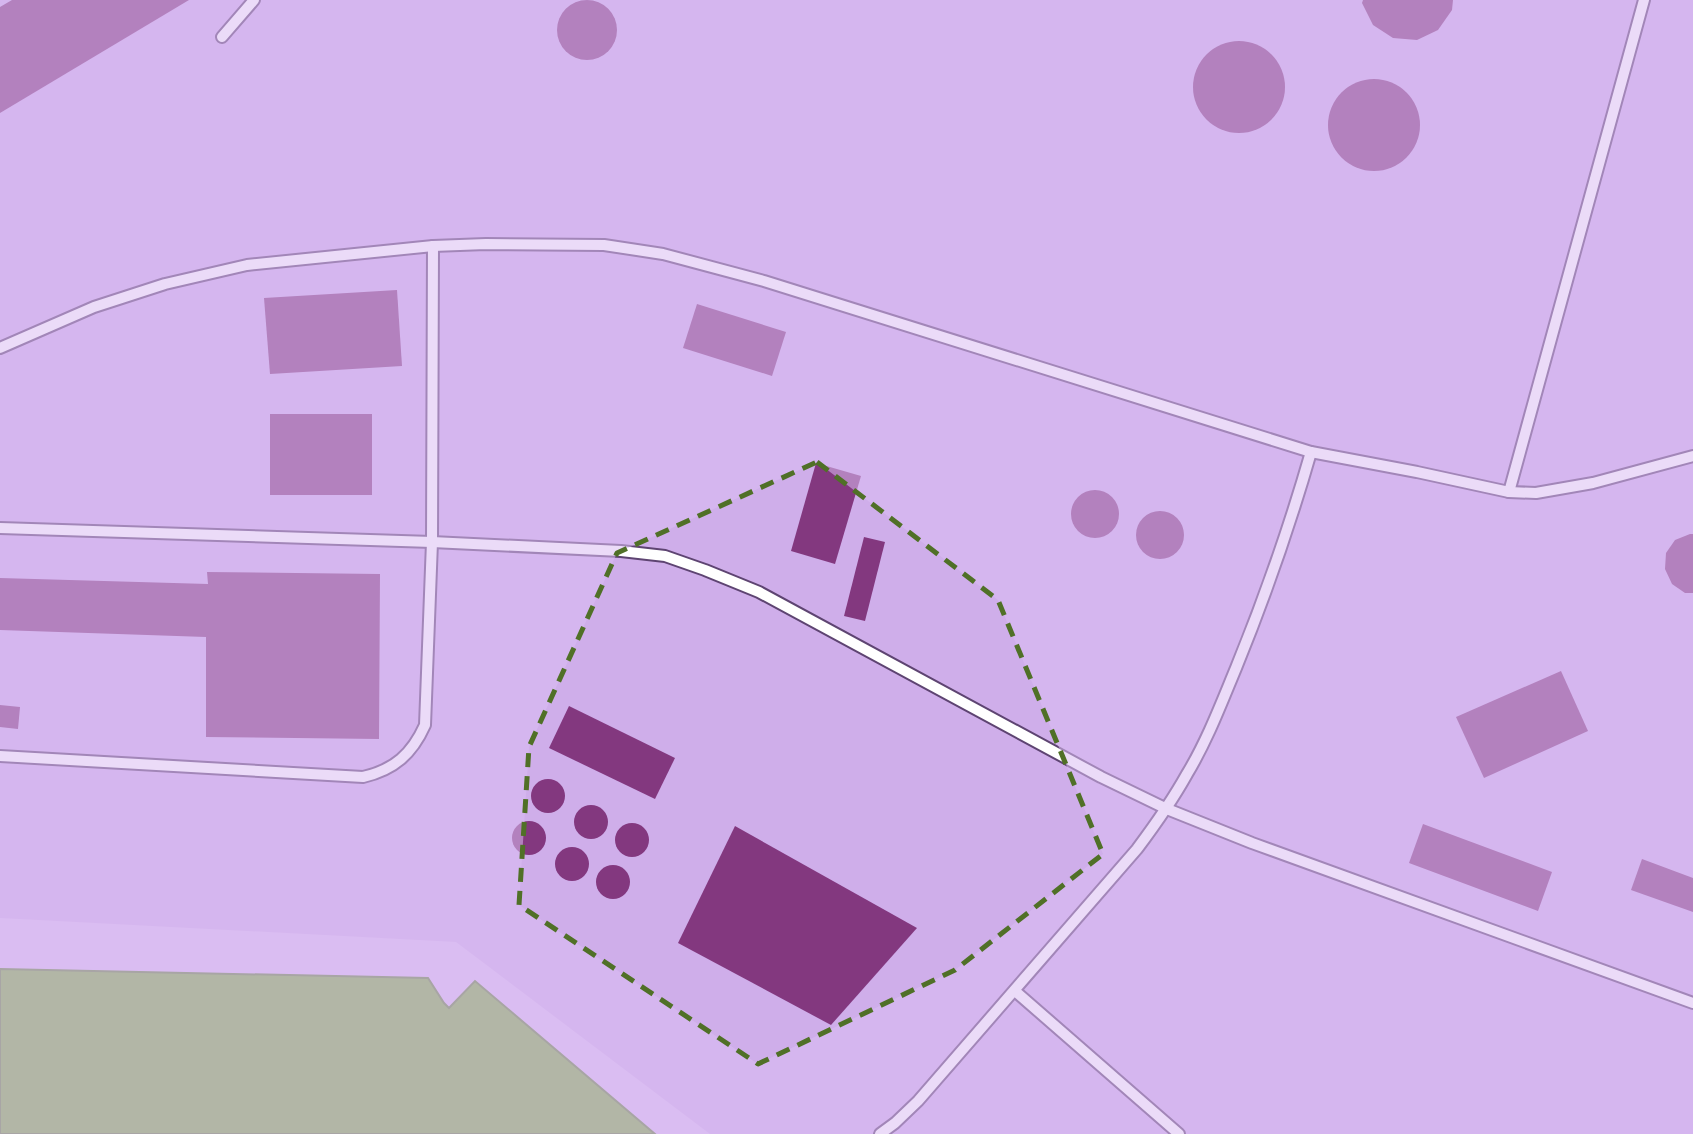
<svg xmlns="http://www.w3.org/2000/svg" width="1693" height="1134" viewBox="0 0 1693 1134" font-family="'Nunito Sans',sans-serif">
<style>
.built{fill:#cfaeea}
.water{fill:#81ae4a;stroke:#6b8747;stroke-width:2}
.building{fill:#83387f}
.lines{fill:none;stroke-linecap:round;stroke-linejoin:round}
.service-casing{stroke:#5e4472;stroke-width:14}
.service{stroke:#fff;stroke-width:10}
.marked{fill:none;stroke:#507027;stroke-width:5;stroke-dasharray:14 9;stroke-linejoin:round}
</style>
<rect width="100%" height="100%" fill="#dabdf2"/>
<path class="built" d="M 0,0 L 1693,0 L 1693,1134 L 710,1134 L 456,942 L 0,918 Z"/>
<path class="water" d="M 0,969 L 428,978 L 444,1003 L 449,1008 L 475,981 L 655,1134 L 0,1134 Z"/>
<g class="building">
<path d="M 12,0 L 189,0 L 0,113 L 0,7 Z"/>
<path d="M 1363,0 L 1453,0 L 1452,10 L 1438,30 L 1417,40 L 1393,38 L 1373,25 L 1362,3 Z"/>
<circle cx="587" cy="30" r="30"/>
<circle cx="1239" cy="87" r="46"/>
<circle cx="1374" cy="125" r="46"/>
<path d="M 397,290 L 402,366 L 270,374 L 264,298 Z"/>
<path d="M 697,304 L 786,332 L 772,376 L 683,348 Z"/>
<rect x="270" y="414" width="102" height="81"/>
<path d="M 816,463 L 861,476 L 835,564 L 791,551 Z"/>
<circle cx="1095" cy="514" r="24"/>
<circle cx="1160" cy="535" r="24"/>
<path d="M 1690,534 L 1693,534 L 1693,593 L 1685,593 L 1672,584 L 1665,569 L 1666,553 L 1675,540 Z"/>
<path d="M 864,537 L 885,542 L 865,621 L 844,616 Z"/>
<path d="M 207,572 L 380,574 L 379,739 L 206,737 L 206,637 L 0,630 L 0,578 L 208,584 Z"/>
<path d="M 1561,671 L 1588,731 L 1484,778 L 1456,717 Z"/>
<path d="M 0,705 L 20,707 L 18,729 L 0,727 Z"/>
<path d="M 569,706 L 675,758 L 655,799 L 549,748 Z"/>
<circle cx="548" cy="796" r="17"/>
<circle cx="591" cy="822" r="17"/>
<circle cx="529" cy="838" r="17"/>
<circle cx="632" cy="840" r="17"/>
<path d="M 1423,824 L 1552,872 L 1538,911 L 1409,863 Z"/>
<path d="M 735,826 L 917,928 L 831,1025 L 678,943 Z"/>
<circle cx="572" cy="864" r="17"/>
<path d="M 1642,859 L 1693,878 L 1693,912 L 1631,890 Z"/>
<circle cx="613" cy="882" r="17"/>
</g>
<g class="lines">
<defs>
<g id="service">
<path d="M 222,37 L 254,0"/>
<path d="M 0,348 L 94,307 L 165,284 L 247,265 L 433,246 L 486,244 L 604,245 L 663,254 L 764,281 L 1311,452 L 1417,472 L 1509,492 L 1536,493 L 1593,483 L 1693,456"/>
<path d="M 1509,492 L 1644,0"/>
<path d="M 0,528 L 432,542 L 621,551 L 665,556 L 705,570 L 759,592 L 1101,777 L 1167,809 L 1252,843 L 1693,1003"/>
<path d="M 0,756 L 363,777 C 394,770 412,754 425,725 L 432,542 L 433,246"/>
<path d="M 1015,991 L 1179,1134"/>
<path d="M 880,1134 L 895,1123 L 918,1101 L 1137,849 C 1155,825 1172,801 1187,774 C 1207,741 1221,704 1236,668 C 1265,597 1290,525 1311,452"/>
</g>
</defs>
<use href="#service" class="service-casing"/>
<use href="#service" class="service"/>
</g>
<path d="M0 0H1693V1134H0ZM 817,462 L 998,600 L 1103,854 L 955,970 L 758,1064 L 519,905 L 529,747 L 617,553 Z" fill="#dabdf2" fill-opacity=".55" fill-rule="evenodd"/>
<path class="marked" d="M 817,462 L 998,600 L 1103,854 L 955,970 L 758,1064 L 519,905 L 529,747 L 617,553 Z"/>
</svg>
